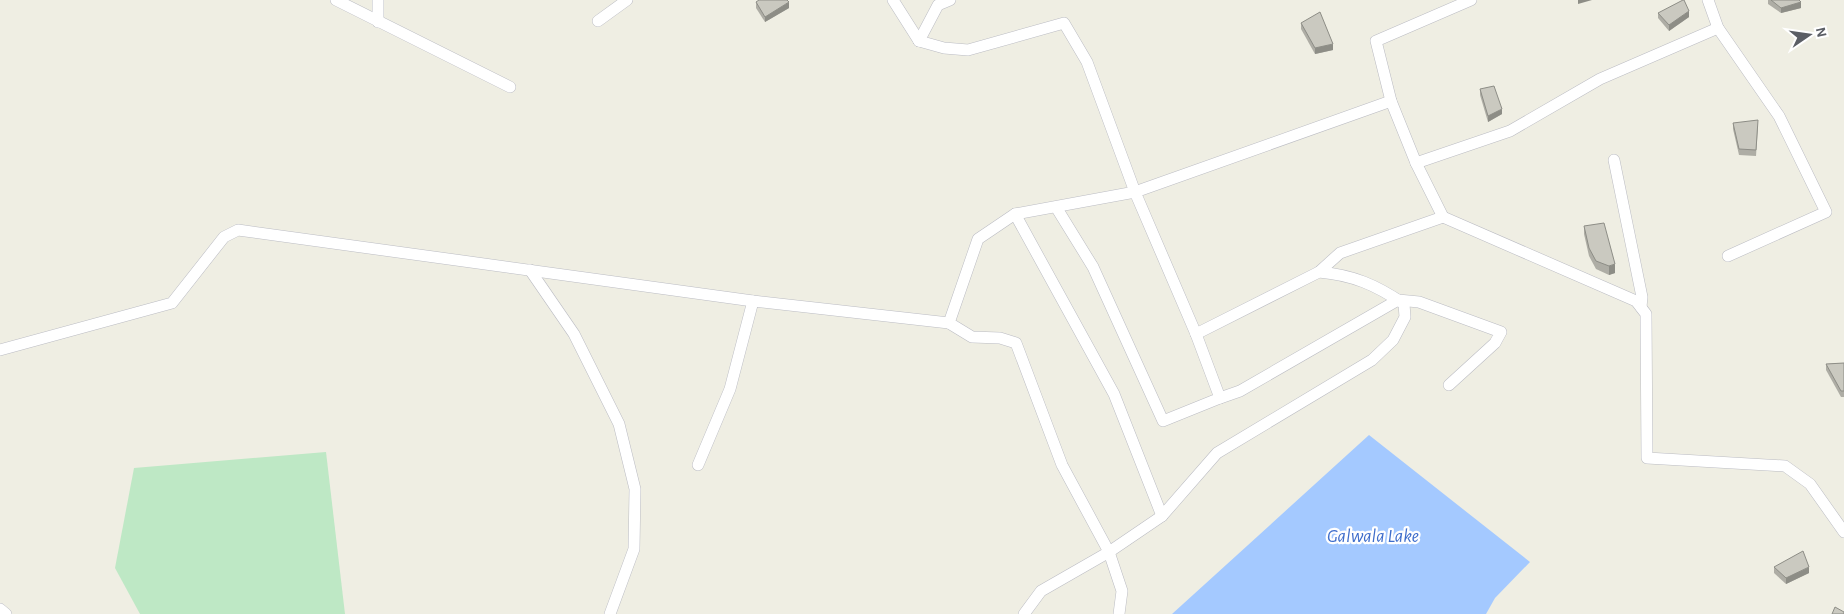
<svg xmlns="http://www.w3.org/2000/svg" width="1844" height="614" viewBox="0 0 1844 614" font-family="'Alegreya Sans',sans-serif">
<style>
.green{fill:#bee8c5}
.water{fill:#a4c9ff}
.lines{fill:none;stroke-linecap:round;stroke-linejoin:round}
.minor-casing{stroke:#bbbcc3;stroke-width:12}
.minor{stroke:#fff;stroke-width:11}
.wall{fill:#aeada5}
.shaded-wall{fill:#8d8d86}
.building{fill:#cac9c0;stroke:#8d8d86}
.labels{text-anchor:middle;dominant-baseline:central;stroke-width:4.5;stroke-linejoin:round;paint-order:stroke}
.water-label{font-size:19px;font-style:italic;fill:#3e6dcb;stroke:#fff}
</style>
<rect width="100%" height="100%" fill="#efeee3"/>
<path class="green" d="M 326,452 L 345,614 L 140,614 L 115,568 L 134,468 Z"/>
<path class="water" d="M 1369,435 L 1530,562 L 1495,598 L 1486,614 L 1172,614 Z"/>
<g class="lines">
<defs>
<g id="minor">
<path d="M 336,0 L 510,87"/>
<path d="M 893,0 L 919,41"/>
<path d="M 1471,0 L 1376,41 L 1391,101 L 1416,163 L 1443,217 L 1636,301 L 1646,314 L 1647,458 L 1785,466 L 1810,484 L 1844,532"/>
<path d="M 1708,0 L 1718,28 L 1779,116 L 1826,212 L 1728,256"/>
<path d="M 598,21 L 627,0"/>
<path d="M 378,22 L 378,0"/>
<path d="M 919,41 L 944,48 L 968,50 L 1064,23 L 1087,62 L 1135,192 L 1015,214 L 978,239 L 949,323 L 972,337 L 1000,338 L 1016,343 L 1062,465 L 1109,552 L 1122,591 L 1119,614"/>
<path d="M 919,41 L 938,5 L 950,0"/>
<path d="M 1614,160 L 1642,297 L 1641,307"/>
<path d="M 1416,163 L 1510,131 L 1600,79 L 1718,28"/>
<path d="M 1056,207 L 1093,267 L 1163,421 L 1220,398 L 1196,334"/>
<path d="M 1015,214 L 1114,394 L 1162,516"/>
<path d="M 530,270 L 574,334 L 619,424 L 635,489 L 634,549 L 610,614"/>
<path d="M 1319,272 L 1340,253 L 1443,217"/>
<path d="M 0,350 L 172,303 L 224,237 L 238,230 L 753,301 L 949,323"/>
<path d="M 1220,398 L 1240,391 L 1398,300 L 1419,302 L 1501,332 L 1495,343 L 1449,385"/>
<path d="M 698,465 L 730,389 L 753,301"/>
<path d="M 0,609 L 6,614"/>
<path d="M 1024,614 L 1041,591 L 1109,552 L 1162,516 L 1217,453 L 1372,360 L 1393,340 L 1405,317 L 1404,304 C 1376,285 1353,275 1319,272 L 1196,334 L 1135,192 L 1391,101"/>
</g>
</defs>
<use href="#minor" class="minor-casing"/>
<use href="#minor" class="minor"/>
</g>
<g class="wall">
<path d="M 1768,0 L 1799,0 L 1801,8 L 1781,13 L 1768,4 Z"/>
<path d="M 756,2 L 789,8 L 765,22 L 756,8 Z"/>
<path d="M 1658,13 L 1689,17 L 1669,31 L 1658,18 Z"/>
<path d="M 1301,23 L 1333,50 L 1315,54 L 1301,29 Z"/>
<path d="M 1480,89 L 1502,114 L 1488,122 L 1480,95 Z"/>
<path d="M 1733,123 L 1758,126 L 1756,156 L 1739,155 L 1733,129 Z"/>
<path d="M 1584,226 L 1615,273 L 1609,275 L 1596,269 L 1589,256 L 1584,234 Z"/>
<path d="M 1844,363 L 1844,397 L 1841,397 L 1826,370 L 1826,364 Z"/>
<path d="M 1774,567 L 1809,573 L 1786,584 L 1774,573 Z"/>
</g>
<g class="shaded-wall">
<path d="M 1578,0 L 1592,0 L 1578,4 Z"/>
<path d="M 789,2 L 789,8 L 765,22 L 765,17 Z"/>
<path d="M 1801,2 L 1801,8 L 1781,13 L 1781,8 Z"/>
<path d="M 1689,11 L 1689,17 L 1669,31 L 1669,25 Z"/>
<path d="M 1333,44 L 1333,50 L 1315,54 L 1315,48 Z"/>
<path d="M 1502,109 L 1502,114 L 1488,122 L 1488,116 Z"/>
<path d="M 1615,264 L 1615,273 L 1609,275 L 1609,266 Z"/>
<path d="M 1809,567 L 1809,573 L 1786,584 L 1786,578 Z"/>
</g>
<g class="building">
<path d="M 759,0 L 787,0 L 789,2 L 765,17 L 756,2 Z"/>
<path d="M 1683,0 L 1684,0 L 1689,11 L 1669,25 L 1658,13 Z"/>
<path d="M 1771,0 L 1799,0 L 1801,2 L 1781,8 Z"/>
<path d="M 1320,12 L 1333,44 L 1315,48 L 1301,23 Z"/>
<path d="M 1494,86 L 1502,109 L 1488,116 L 1480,89 Z"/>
<path d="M 1758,120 L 1756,150 L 1739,149 L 1733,123 Z"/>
<path d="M 1604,223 L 1615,264 L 1609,266 L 1596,261 L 1589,248 L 1584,226 Z"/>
<path d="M 1844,363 L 1844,391 L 1841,391 L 1826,364 Z"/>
<path d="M 1803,551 L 1809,567 L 1786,578 L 1774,567 Z"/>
<path d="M 1835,607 L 1844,612 L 1844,614 L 1832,614 Z"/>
</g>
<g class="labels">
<g class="water-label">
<text x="1373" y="536">Galwala Lake</text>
</g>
</g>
<g transform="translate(1809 35) rotate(77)" stroke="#ffffff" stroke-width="4" paint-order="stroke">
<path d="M0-4L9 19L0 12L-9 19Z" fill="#5b5e65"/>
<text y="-8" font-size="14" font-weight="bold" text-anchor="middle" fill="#5b5e65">N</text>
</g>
</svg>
